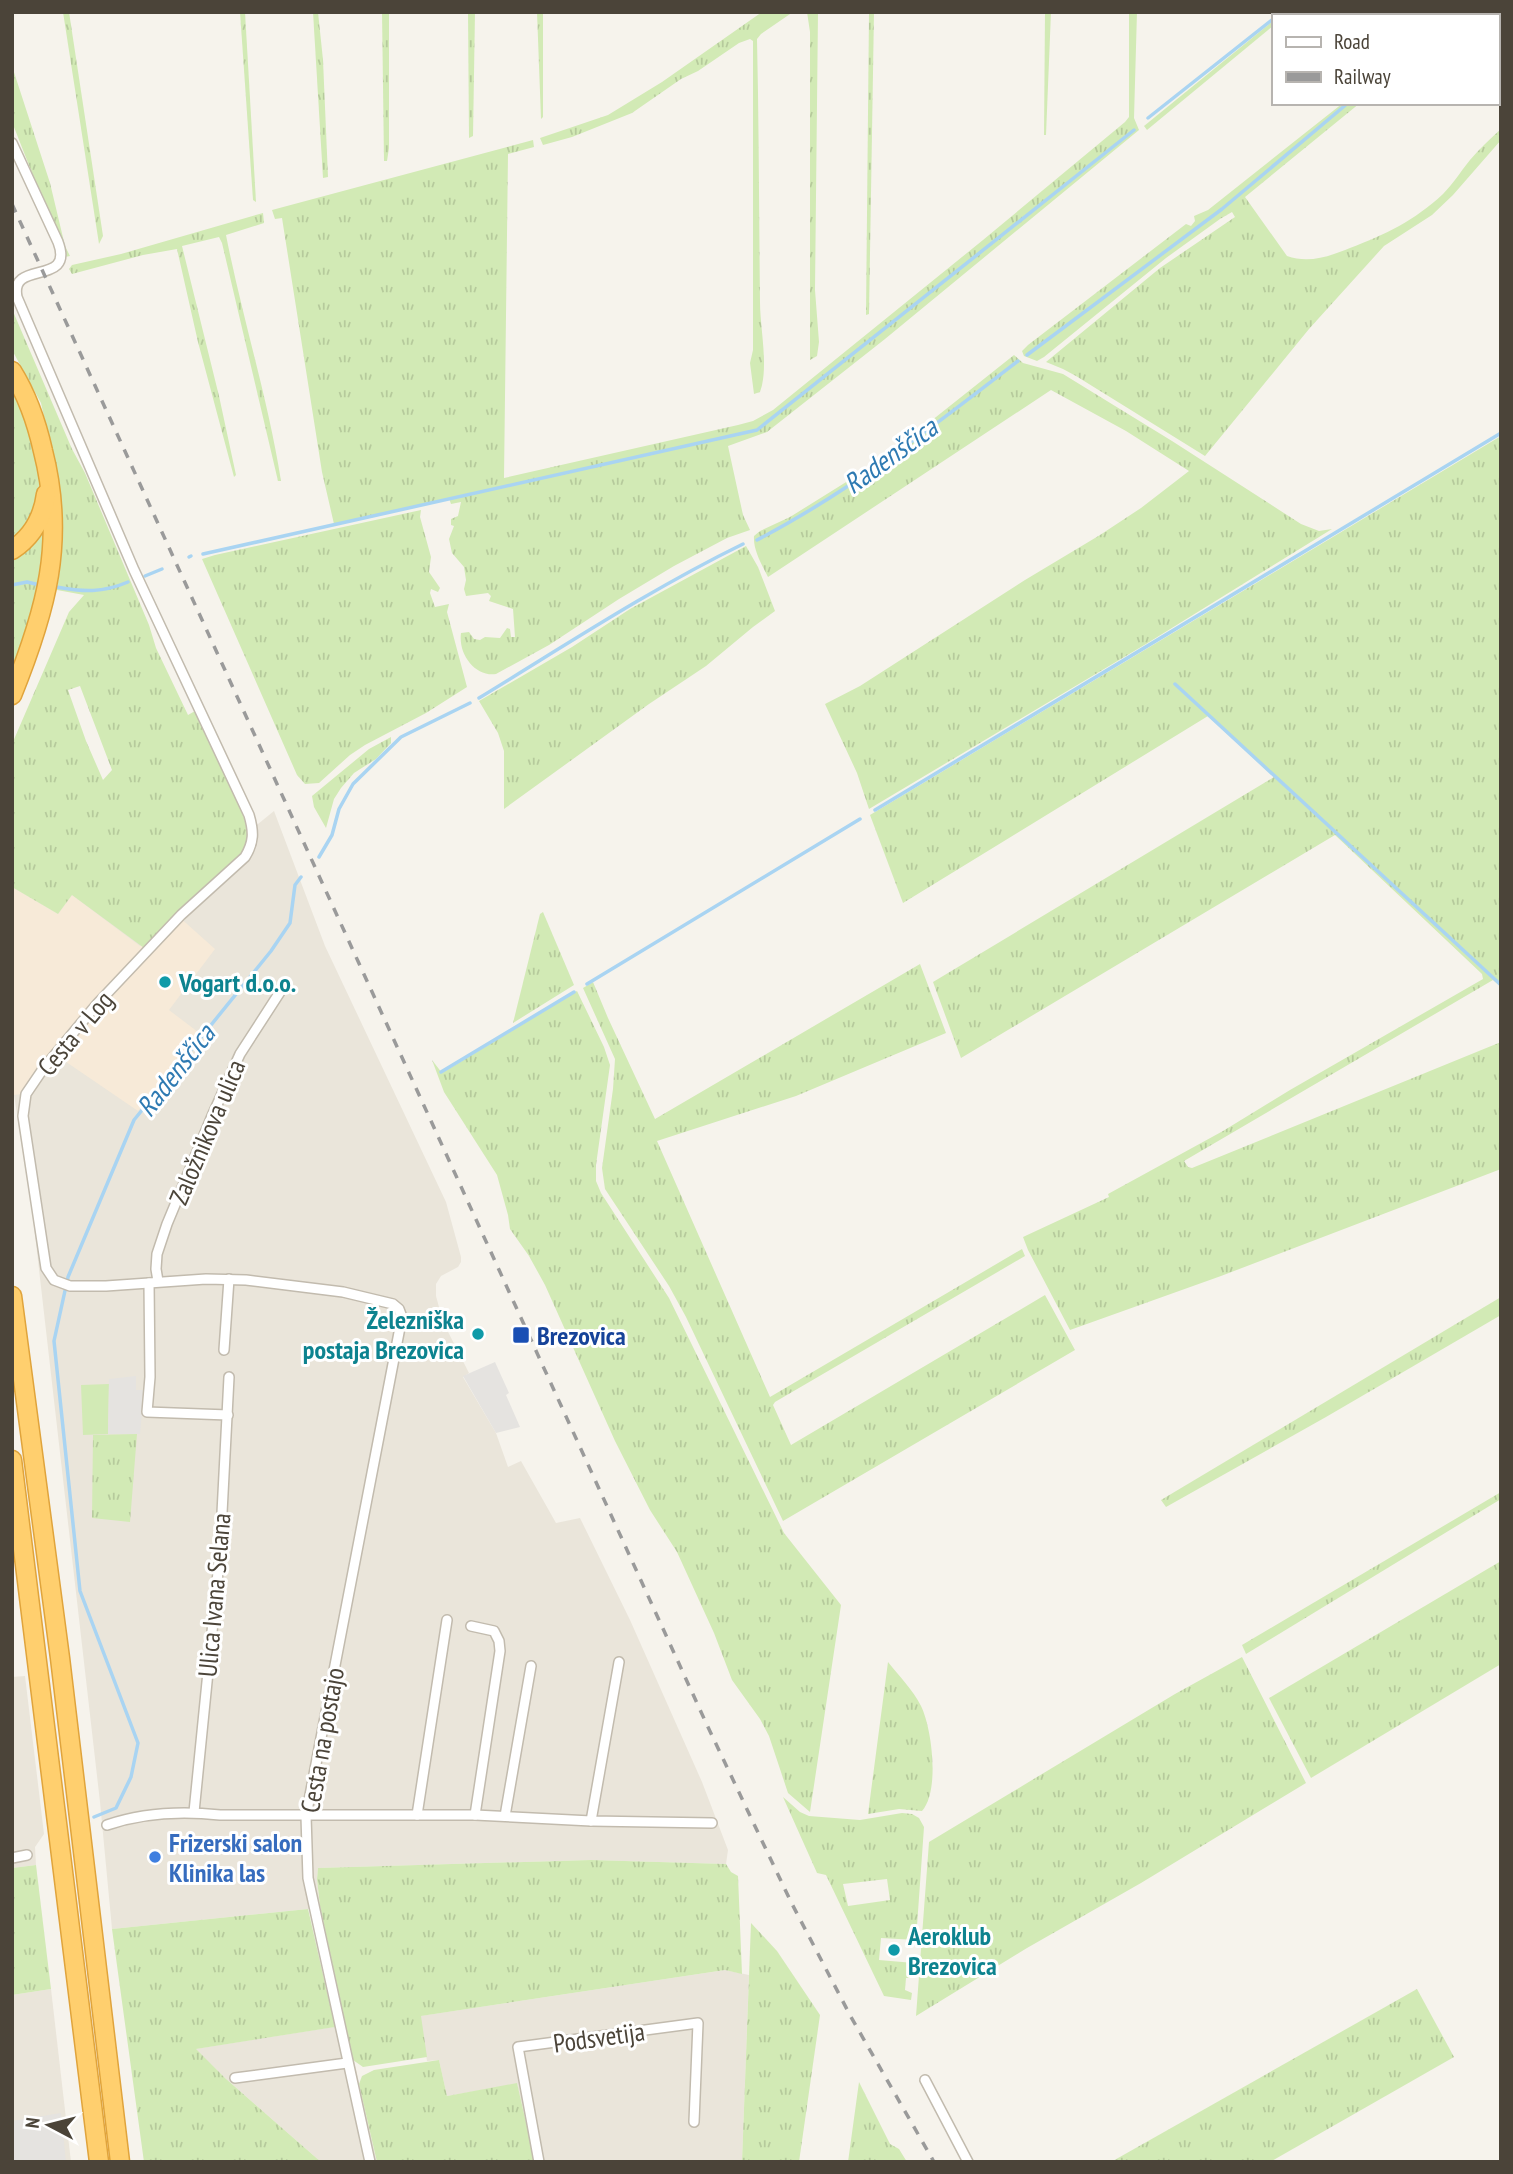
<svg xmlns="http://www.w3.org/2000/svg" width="1513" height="2174" viewBox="0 0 1513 2174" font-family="'PT Sans Narrow',sans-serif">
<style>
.residential{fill:#eae5da}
.commercial{fill:#f7ead8}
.grass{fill:url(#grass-tufts);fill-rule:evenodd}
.pitch{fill:#d2eab5}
.parking{fill:#e5e3e0}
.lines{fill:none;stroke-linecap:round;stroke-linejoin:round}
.stream{stroke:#a9d4f2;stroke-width:3.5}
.minor-casing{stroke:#c2bbae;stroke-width:12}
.motorway-casing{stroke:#e0a43c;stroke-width:21}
.minor{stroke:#fff;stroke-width:9}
.motorway{stroke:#ffcf6e;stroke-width:18}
.rail{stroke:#9a9a9a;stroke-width:3.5;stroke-dasharray:9 9;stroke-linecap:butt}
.culture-dot{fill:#0f9aa8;stroke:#fff;stroke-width:2.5}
.transit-dot{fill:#1a4fb4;stroke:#fff;stroke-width:2.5}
.shop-dot{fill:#3f7fe0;stroke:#fff;stroke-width:2.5}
.labels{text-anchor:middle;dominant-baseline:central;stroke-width:6;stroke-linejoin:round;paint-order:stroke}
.culture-label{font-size:26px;font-weight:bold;fill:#0d838f;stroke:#fff;text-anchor:start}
.street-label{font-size:26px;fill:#4b4439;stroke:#fff}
.transit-label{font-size:26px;font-weight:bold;fill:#164399;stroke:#fff;text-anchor:start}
.shop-label{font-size:26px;font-weight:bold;fill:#366cbe;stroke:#fff;text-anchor:start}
.water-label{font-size:28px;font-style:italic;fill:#2e7ab2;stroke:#fff}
</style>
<defs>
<pattern id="grass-tufts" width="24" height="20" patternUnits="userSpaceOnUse" patternTransform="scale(1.75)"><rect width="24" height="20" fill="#d2eab5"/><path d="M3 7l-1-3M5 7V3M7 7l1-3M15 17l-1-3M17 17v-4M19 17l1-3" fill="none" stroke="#b6ca9c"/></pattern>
</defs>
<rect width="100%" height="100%" fill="#f6f3ec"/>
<g class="residential">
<path d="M 274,811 L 325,946 L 446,1202 L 461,1257 L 461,1262 L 458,1267 L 441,1276 L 436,1284 L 436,1296 L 443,1322 L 469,1373 L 463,1377 L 496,1433 L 508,1467 L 521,1461 L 556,1523 L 580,1518 L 630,1620 L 702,1782 L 728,1850 L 726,1864 L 591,1860 L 318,1868 L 317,1879 L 320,1906 L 308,1909 L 112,1929 L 100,1802 L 33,1217 L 12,1082 L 12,887 L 58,914 L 72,895 L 246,848 L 248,832 Z"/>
<path d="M 25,1676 L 44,1834 L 35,1847 L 36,1865 L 12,1868 L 12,1677 Z"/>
<path d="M 725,1970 L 749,1975 L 742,2162 L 535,2162 L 517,2084 L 447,2096 L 439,2060 L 427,2061 L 420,2016 Z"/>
<path d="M 51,1989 L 71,2162 L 12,2162 L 12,1995 Z"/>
<path d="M 346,2025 L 377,2162 L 321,2162 L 225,2078 L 195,2049 Z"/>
</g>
<path class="commercial" d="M 12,887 L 58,914 L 72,895 L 140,946 L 177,915 L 215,949 L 169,1010 L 198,1032 L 138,1111 L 53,1053 L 29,1079 L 22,1094 L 14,1095 L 12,1082 Z"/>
<g class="grass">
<path d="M 63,12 L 69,12 L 103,236 L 99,244 Z"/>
<path d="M 240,12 L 245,12 L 256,202 L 253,200 Z"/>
<path d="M 313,12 L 318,12 L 323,60 L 328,177 L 323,178 Z"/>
<path d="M 382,12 L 389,12 L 389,148 L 387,161 L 384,161 Z"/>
<path d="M 468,12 L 475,12 L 473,136 L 469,138 Z"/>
<path d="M 537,12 L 543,12 L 543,117 L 541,119 Z"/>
<path d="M 762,12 L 793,12 L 761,34 L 757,39 C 759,126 759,214 760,302 C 760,329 769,368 760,392 L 754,394 L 750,363 L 753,350 L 753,41 L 750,39 L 739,43 L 698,71 L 681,79 L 632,113 L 572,137 L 543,145 L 540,138 L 608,115 L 662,82 Z"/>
<path d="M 807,12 L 818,12 L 815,290 L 819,342 L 817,356 L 810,360 L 810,32 Z"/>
<path d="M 869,12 L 874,12 L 869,314 L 866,315 Z"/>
<path d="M 1045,12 L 1051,12 L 1046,135 L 1044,135 Z"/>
<path d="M 1129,12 L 1137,12 L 1134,118 L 1139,130 L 885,339 L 767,432 L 728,446 L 743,515 L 750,530 L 727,538 L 674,566 L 619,599 L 549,645 L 496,674 C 475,677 458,654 461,633 L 469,632 L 474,639 L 480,640 L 485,637 L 500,638 L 507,628 L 510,629 L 511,637 L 515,637 L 513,609 L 489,601 L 491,596 L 488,593 L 466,596 L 464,589 L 466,580 L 464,567 L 452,553 L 449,539 L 454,526 L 451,525 L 451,519 L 458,516 L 461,502 L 451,504 L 449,498 L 334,524 L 322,472 L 282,218 L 275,219 L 272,210 L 533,140 L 534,147 L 508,154 L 504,478 L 738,425 L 753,421 L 773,410 L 983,240 L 1125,122 L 1129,117 Z"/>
<path d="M 1273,21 L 1273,26 L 1147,130 L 1144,126 Z"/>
<path d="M 12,66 L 50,183 L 65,246 L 70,256 L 65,257 L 12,122 Z"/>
<path d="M 1343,103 L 1360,103 L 1245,197 L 1287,256 C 1309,264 1330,256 1350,248 C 1386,234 1414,221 1443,194 C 1453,184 1461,171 1470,160 C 1479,149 1490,139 1501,129 L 1501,140 L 1453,195 L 1432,215 L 1384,246 L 1309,329 L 1205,456 L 1076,376 L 1063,369 L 1046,362 L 1160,268 L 1235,217 L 1232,212 L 1220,219 L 1166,258 L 1044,357 L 1037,361 L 1024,356 L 1022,351 L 1028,345 L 1186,224 L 1191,226 L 1195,221 L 1194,216 L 1208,210 Z"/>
<path d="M 263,213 L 264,223 L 226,235 C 242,317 268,398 281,481 L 278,481 L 222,243 L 219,237 L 182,246 L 219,396 L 236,475 L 234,477 L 198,342 L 177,249 L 143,255 L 72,274 L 69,269 L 72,265 L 121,254 Z"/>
<path d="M 12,309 L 72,449 L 85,473 L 149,625 L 156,648 L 188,715 L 195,711 L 238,802 L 244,818 L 248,832 L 246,848 L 240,859 L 144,948 L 72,895 L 58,914 L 12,887 L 12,744 L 69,612 L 84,595 L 57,590 L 60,567 L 60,487 L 41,403 L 12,350 ZM 80,686 L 112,770 L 103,780 L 86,741 L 68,690 Z"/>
<path d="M 1014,355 L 1023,363 L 1063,374 L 1172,441 L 1301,524 L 1319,531 L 1332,529 L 1146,644 L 869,809 L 857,773 L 825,704 L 860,686 L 1025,580 L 1100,535 L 1141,508 L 1189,471 L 1126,431 L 1051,390 L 768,577 C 762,565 753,550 754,536 L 760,531 L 790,517 L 851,479 L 936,417 Z"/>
<path d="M 12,391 C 34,429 52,487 27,527 C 23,533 17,538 12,543 Z"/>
<path d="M 1501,436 L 1501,987 L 1493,980 L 1184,1161 L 1188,1167 L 1192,1168 L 1501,1042 L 1501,1169 L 1221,1276 L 1070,1330 L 1028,1250 L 1023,1237 L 1109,1197 L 1108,1194 L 1223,1131 L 1290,1090 L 1483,979 L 1482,974 L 1335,835 L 961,1058 L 933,982 L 1274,777 L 1208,716 L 903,903 L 870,815 Z"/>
<path d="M 421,510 L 420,517 L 431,557 L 429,572 L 440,588 L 438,592 L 431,589 L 430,593 L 435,607 L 449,604 L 447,612 L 467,687 L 426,713 L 365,745 L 350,755 L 319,783 L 305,784 L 297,775 L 202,559 L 215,555 Z"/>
<path d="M 45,524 C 42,578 32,617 12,667 L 12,555 Z"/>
<path d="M 746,546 L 758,567 L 775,611 L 753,627 L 706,666 L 649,704 L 504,809 L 504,751 L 498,733 L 479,701 L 572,647 L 630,609 Z"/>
<path d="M 391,737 L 391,743 L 376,759 L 354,773 L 341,788 L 334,799 L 326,828 L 314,807 L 312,796 L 369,749 Z"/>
<path d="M 543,912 L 574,985 L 513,1023 L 540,914 Z"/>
<path d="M 920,964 L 946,1033 L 796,1096 L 657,1141 L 770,1397 L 1022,1249 L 1025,1256 L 775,1402 L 773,1405 L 791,1445 L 1045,1295 L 1075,1350 L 783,1521 L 686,1317 L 669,1286 L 605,1189 L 602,1168 L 613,1089 L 615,1059 L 583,988 L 593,982 L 608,1018 L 655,1119 Z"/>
<path d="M 577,991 L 604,1047 L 610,1065 L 596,1165 L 596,1181 L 601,1193 L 669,1298 L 784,1533 L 841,1605 L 810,1812 L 788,1793 L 769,1736 L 760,1719 L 732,1680 L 714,1633 L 677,1552 L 650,1510 L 615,1441 L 545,1285 L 529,1256 L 510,1229 L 508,1215 L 497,1175 L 444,1092 L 432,1060 L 442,1073 Z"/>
<path d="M 1501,1297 L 1501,1315 L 1326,1417 L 1166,1507 L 1161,1500 Z"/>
<path d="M 137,1434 L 130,1522 L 92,1518 L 93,1435 Z"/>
<path d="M 1501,1492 L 1501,1499 L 1246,1654 L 1242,1645 Z"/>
<path d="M 1501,1561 L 1501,1664 L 1311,1778 L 1269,1698 Z"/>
<path d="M 1242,1657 L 1306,1783 L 1141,1883 L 1027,1948 L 916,2016 L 929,1842 L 1175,1694 Z"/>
<path d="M 888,1662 C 899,1676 913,1690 921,1706 C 932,1728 940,1791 922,1811 L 899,1809 L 868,1814 Z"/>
<path d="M 783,1797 L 800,1812 L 809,1816 L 860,1820 L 902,1813 L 912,1814 L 919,1818 L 924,1827 L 916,1940 L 881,1938 L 879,1960 L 914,1963 L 913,1978 L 906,1978 L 905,1990 L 912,1993 L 911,2000 L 884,1996 L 826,1875 L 817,1873 ZM 887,1879 L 890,1900 L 848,1906 L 843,1884 Z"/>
<path d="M 591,1860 L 726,1864 L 731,1872 L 738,1876 L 742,1974 L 725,1970 L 421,2016 L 427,2057 L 363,2067 L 353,2060 L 320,1906 L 317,1879 L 318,1868 Z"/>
<path d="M 36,1865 L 51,1989 L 12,1995 L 12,1868 Z"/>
<path d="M 308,1909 L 335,2027 L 196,2049 L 225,2078 L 321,2162 L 144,2162 L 112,1929 Z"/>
<path d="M 751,1923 L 777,1951 L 820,2015 L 799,2162 L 742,2162 Z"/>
<path d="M 1417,1989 L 1454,2057 L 1270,2162 L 1111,2162 Z"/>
<path d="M 439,2060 L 447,2096 L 517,2083 L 535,2162 L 377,2162 L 359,2084 L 362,2076 L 374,2070 Z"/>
<path d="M 859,2082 L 890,2144 L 899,2149 L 907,2162 L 848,2162 Z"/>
</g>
<path class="pitch" d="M 109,1384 L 108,1434 L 83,1435 L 81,1385 Z"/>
<g class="parking">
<path d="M 495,1362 L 509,1393 L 506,1395 L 520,1427 L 496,1433 L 463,1376 Z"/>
<path d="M 136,1376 L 136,1390 L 144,1390 L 140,1434 L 108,1434 L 109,1379 Z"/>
<path d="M 61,2113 L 66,2162 L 12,2162 L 12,2121 Z"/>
</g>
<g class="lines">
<g class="stream">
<path d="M 1493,12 L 1494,16"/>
<path d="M 1277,16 L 1281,12"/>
<path d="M 1455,16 L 1459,12"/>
<path d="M 1497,31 L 1501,46"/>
<path d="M 1148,118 L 1273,19"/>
<path d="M 1027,355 L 1222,209 L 1348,103"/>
<path d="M 757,540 C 851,491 934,426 1018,361"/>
<path d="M 203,554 L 757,430 L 1134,130"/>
<path d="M 189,557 L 191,556"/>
<path d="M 145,576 L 162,569"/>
<path d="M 12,585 L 27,582 L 40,585"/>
<path d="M 56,587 C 84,592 102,593 128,582"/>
<path d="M 1175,684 L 1501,985"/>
<path d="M 479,698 C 566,645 651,589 743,544"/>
<path d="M 875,810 L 1501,433"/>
<path d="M 319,857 L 332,835 L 339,809 L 353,784 L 401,737 L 470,703"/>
<path d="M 587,984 L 860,819"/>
<path d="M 441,1072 L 574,992"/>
<path d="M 94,1817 L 116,1808 L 131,1777 L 138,1743 L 80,1591 L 54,1341 L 68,1277 L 134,1120 L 271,951 L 290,923 L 295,885 L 301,877"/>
</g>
<defs>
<g id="minor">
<path d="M 12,143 L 58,242 C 75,287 9,259 17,297 L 134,570 L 249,815 C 254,832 254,842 245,857 L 181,915 L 97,1004 L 43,1069 L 26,1094 L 23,1116 L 46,1268 L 54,1280 L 70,1286 L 106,1286 L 206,1279 L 246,1280 L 343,1292 L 393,1304 L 399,1309 L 402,1317 L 306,1816 L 308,1878 L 370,2162"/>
<path d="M 158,1281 L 156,1269 L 157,1254 L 167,1224 L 212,1116 L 240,1054 L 280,992"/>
<path d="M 149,1283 L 150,1377 L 147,1412 L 228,1415"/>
<path d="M 224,1350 L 229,1279"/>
<path d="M 471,1626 L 494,1631 L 499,1641 L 500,1651 L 475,1815"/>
<path d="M 194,1812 L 220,1552 L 229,1377"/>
<path d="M 417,1815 L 447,1620"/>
<path d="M 505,1816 L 531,1666"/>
<path d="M 591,1821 L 619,1662"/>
<path d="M 107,1825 C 142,1813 183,1811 220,1815 L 475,1815 L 591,1821 L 712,1823"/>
<path d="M 12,1858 L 27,1855"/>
<path d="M 235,2078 L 347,2063"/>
<path d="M 925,2080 L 968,2162"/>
<path d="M 539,2162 L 518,2047 L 698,2023 L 694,2122"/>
</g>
<g id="motorway">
<path d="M 12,371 C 27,395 37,424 43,451 C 66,541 46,611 12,695"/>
<path d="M 12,550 C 32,537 43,517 46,494"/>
<path d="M 12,1296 L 60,1658 L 120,2162"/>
<path d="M 12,1460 L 99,2162"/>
</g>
</defs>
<use href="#minor" class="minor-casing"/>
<use href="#motorway" class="motorway-casing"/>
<use href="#minor" class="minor"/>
<use href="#motorway" class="motorway"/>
<path class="rail" d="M 12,204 L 707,1725 L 791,1902 L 851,2017 L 934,2162"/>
</g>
<g class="culture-dot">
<circle cx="165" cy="982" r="7"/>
<circle cx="478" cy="1334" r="7"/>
<circle cx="894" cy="1950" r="7"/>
</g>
<rect class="transit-dot" x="512" y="1326" width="18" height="18" rx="3.5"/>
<circle class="shop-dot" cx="155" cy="1857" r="7"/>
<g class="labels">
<g class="culture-label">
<text x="179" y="982">Vogart d.o.o.</text>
<text x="464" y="1319" text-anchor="end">Železniška<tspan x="464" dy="30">postaja Brezovica</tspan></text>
<text x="908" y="1935">Aeroklub<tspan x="908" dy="30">Brezovica</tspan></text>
</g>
<g class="street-label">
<text transform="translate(75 1033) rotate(-50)">Cesta v Log</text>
<text transform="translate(207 1132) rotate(-67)">Založnikova ulica</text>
<text transform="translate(214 1595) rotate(-85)">Ulica Ivana Selana</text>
<text transform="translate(322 1740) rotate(-80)">Cesta na postajo</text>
<text transform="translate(599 2037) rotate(-8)">Podsvetija</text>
</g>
<g class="transit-label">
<text x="537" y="1335">Brezovica</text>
</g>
<g class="shop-label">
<text x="169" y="1842">Frizerski salon<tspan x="169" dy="30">Klinika las</tspan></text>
</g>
<g class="water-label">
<text transform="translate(890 455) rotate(-36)">Radenščica</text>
<text transform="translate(175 1070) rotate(-52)">Radenščica</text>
</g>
</g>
<rect width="1513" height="2174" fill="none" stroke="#4b4439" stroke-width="28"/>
<rect x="1272" y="14" width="228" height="91" fill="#ffffff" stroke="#b7b4b0" stroke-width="2"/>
<rect x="1286" y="37" width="35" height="10" fill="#ffffff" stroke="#b7b4b0" stroke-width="2"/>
<text x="1334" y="49" font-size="21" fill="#4b4439">Road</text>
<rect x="1286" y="72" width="35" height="10" fill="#9a9a9a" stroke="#b7b4b0" stroke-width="2"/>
<text x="1334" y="84" font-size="21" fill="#4b4439">Railway</text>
<g transform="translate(49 2125) rotate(277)" stroke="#ffffff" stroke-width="5" paint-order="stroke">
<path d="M0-5L12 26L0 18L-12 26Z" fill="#4b4439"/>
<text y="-10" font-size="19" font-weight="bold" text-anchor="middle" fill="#4b4439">N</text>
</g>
</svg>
